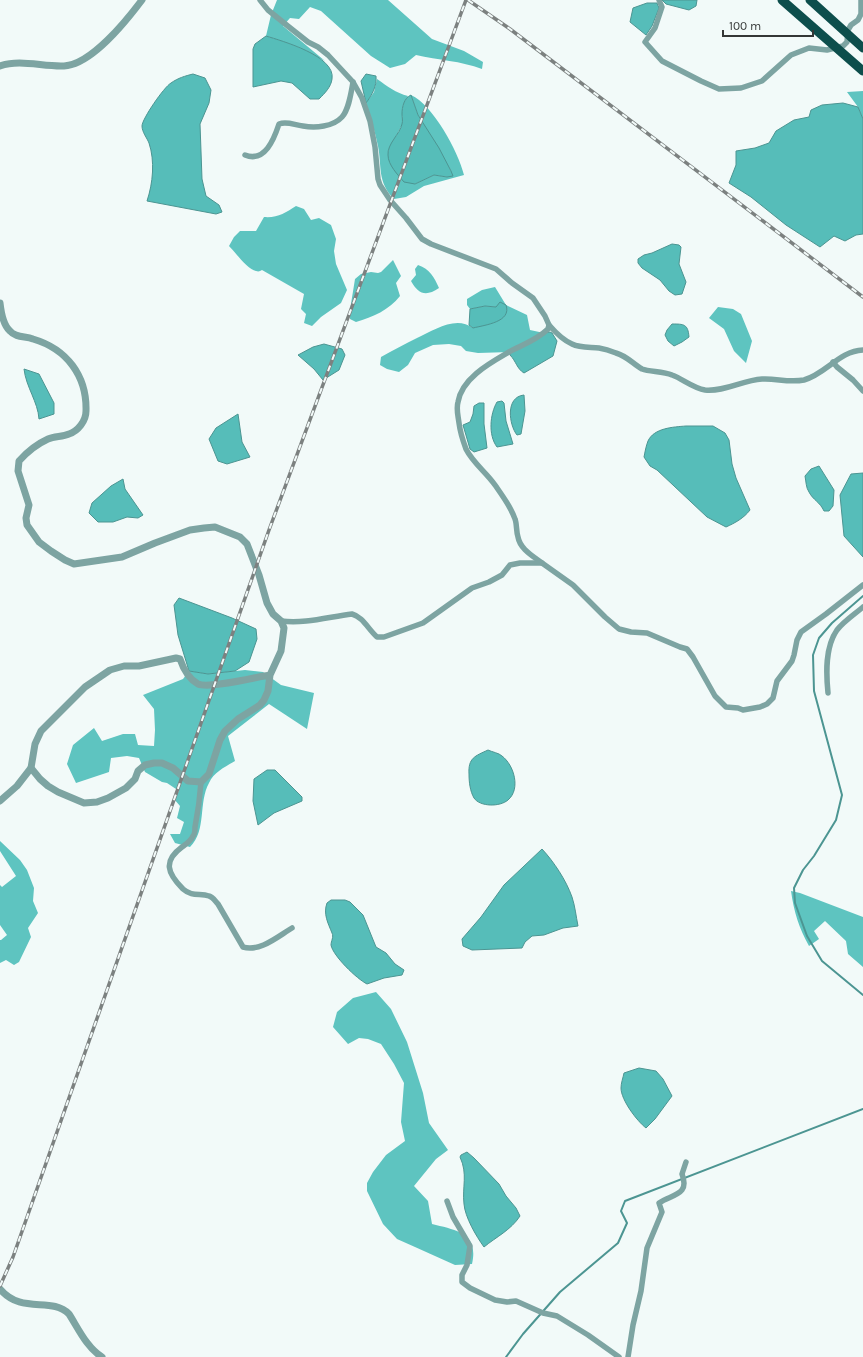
<svg xmlns="http://www.w3.org/2000/svg" width="863" height="1357" viewBox="0 0 863 1357" font-family="Karla,sans-serif">
<style>
.forest{fill:#5ec4c0}
.water{fill:#56bdb9;stroke:#4c9592}
.lines{fill:none;stroke-linecap:round;stroke-linejoin:round}
.stream{stroke:#4c9592;stroke-width:2}
.minor{stroke:#7da4a2;stroke-width:5.5}
.tertiary{stroke:#7da4a2;stroke-width:7}
.trunk{stroke:#0d4e4c;stroke-width:9}
.rail-casing{stroke:#7c8180;stroke-width:3.5}
.rail{stroke:#f2faf9;stroke-width:2;stroke-dasharray:6;stroke-linecap:butt}
</style>
<rect width="100%" height="100%" fill="#f2faf9"/>
<g class="forest">
<path d="M 277,0 L 388,0 L 432,39 L 464,51 L 483,62 L 482,69 C 461,61 438,60 416,55 L 405,64 L 390,68 L 371,56 L 321,11 L 310,7 L 299,19 L 290,18 L 283,26 L 325,61 L 298,47 L 266,36 L 271,15 Z"/>
<path d="M 377,79 C 387,86 396,93 408,96 L 403,105 L 402,115 L 403,123 L 388,151 L 415,184 L 434,175 L 447,177 L 451,171 L 418,115 L 411,95 C 433,105 458,151 464,175 L 424,186 L 406,197 L 394,199 C 377,182 382,166 378,146 C 375,131 370,117 366,103 L 374,92 Z"/>
<path d="M 863,91 L 863,119 L 858,107 L 847,92 Z"/>
<path d="M 296,206 L 304,209 L 311,220 L 319,218 L 331,225 L 336,239 L 334,251 L 336,264 L 347,290 L 341,303 L 321,317 L 312,326 L 304,323 L 306,314 L 301,309 L 304,294 L 262,270 C 260,271 259,272 256,271 C 248,270 235,252 229,246 L 234,237 L 240,231 L 256,231 L 264,217 C 278,218 285,213 296,206 Z"/>
<path d="M 393,260 L 401,276 L 396,283 L 400,296 C 389,310 373,317 356,322 L 350,319 L 350,310 L 355,279 L 361,274 L 371,272 L 378,273 L 381,272 Z"/>
<path d="M 418,265 C 430,269 434,277 439,288 C 426,297 418,294 411,281 L 416,275 L 415,269 Z"/>
<path d="M 495,287 L 506,305 L 527,315 L 530,330 L 544,333 L 510,352 L 478,353 L 466,351 L 461,346 L 449,344 L 433,345 L 415,353 L 408,365 L 399,372 L 387,369 L 380,365 L 381,357 C 393,350 405,344 417,338 C 434,330 456,315 473,328 L 496,307 L 485,306 L 470,309 L 467,305 L 467,299 L 482,290 Z"/>
<path d="M 718,307 L 733,309 L 741,314 L 752,341 L 746,363 L 734,351 L 724,329 L 709,318 Z"/>
<path d="M 245,670 L 263,672 L 281,685 L 314,693 L 307,729 L 269,704 L 228,736 L 235,761 C 225,767 214,772 209,783 C 198,803 207,830 190,847 L 175,843 L 170,834 L 180,834 L 184,822 L 177,818 L 180,806 L 174,799 L 179,791 L 167,783 L 162,782 L 145,772 L 139,758 L 127,756 L 111,758 L 109,772 L 76,783 L 67,764 L 73,745 L 94,728 L 102,741 L 123,734 L 135,734 L 138,745 L 154,746 L 155,730 L 154,709 L 143,695 L 183,679 L 189,671 L 208,674 Z"/>
<path d="M 0,841 L 20,860 L 27,870 L 34,888 L 33,901 L 38,913 L 28,928 L 31,937 L 19,962 L 14,965 L 6,960 L 0,963 L 0,940 L 1,940 L 7,935 L 0,925 L 0,885 L 2,887 L 16,876 L 0,851 Z"/>
<path d="M 791,891 L 800,893 L 863,917 L 863,967 L 848,954 L 846,941 L 825,921 L 814,931 L 819,939 L 809,946 C 799,928 794,912 791,891 Z"/>
<path d="M 376,992 L 391,1009 L 407,1042 L 423,1093 L 429,1123 L 448,1150 L 436,1159 L 414,1186 L 428,1201 L 432,1224 C 456,1230 479,1233 472,1264 L 455,1265 L 415,1247 L 397,1239 L 383,1224 L 367,1191 L 367,1183 L 373,1172 L 386,1155 L 405,1141 L 401,1122 L 404,1083 L 394,1064 L 381,1044 L 368,1039 L 359,1038 L 348,1044 L 333,1027 L 337,1012 L 353,998 Z"/>
</g>
<g class="water">
<path d="M 662,0 L 697,0 L 696,6 L 689,10 L 666,4 Z"/>
<path d="M 647,3 L 657,3 L 659,8 L 652,26 L 646,35 L 630,22 L 633,8 Z"/>
<path d="M 266,36 C 282,41 336,56 332,79 C 331,87 325,93 319,99 L 310,99 L 292,83 L 281,81 L 253,87 L 253,49 L 255,44 Z"/>
<path d="M 193,74 L 205,78 L 211,90 L 209,103 L 200,124 L 202,179 L 206,196 L 219,205 L 222,212 L 216,214 L 147,201 C 153,183 155,161 149,143 C 147,138 142,132 142,126 C 142,119 164,87 171,83 C 178,78 185,76 193,74 Z"/>
<path d="M 366,74 L 376,76 C 377,86 372,95 366,103 L 361,81 Z"/>
<path d="M 411,95 L 418,115 L 439,148 L 451,171 L 453,176 L 447,177 L 434,175 L 415,184 L 404,182 C 398,175 388,165 388,155 C 387,144 400,134 402,124 C 403,121 402,117 402,114 C 402,107 404,98 411,95 Z"/>
<path d="M 843,103 L 858,107 L 863,119 L 863,234 L 856,235 L 845,241 L 834,236 L 820,247 L 786,225 L 751,197 L 729,183 L 736,165 L 736,151 L 755,148 L 769,143 L 776,131 L 794,120 L 809,117 L 811,110 L 822,105 Z"/>
<path d="M 672,244 L 679,245 L 681,247 L 679,264 L 686,282 L 682,294 L 675,295 L 669,291 L 660,280 L 642,268 L 638,263 L 638,259 L 644,255 L 652,253 Z"/>
<path d="M 500,302 L 506,305 C 512,322 485,325 473,328 L 469,325 L 470,309 L 485,306 L 496,307 Z"/>
<path d="M 672,324 C 684,324 688,324 689,337 L 682,342 L 674,346 L 668,341 L 665,335 L 667,330 Z"/>
<path d="M 550,332 L 552,333 L 557,341 L 553,356 L 524,373 C 517,369 516,361 510,355 L 510,352 L 544,333 Z"/>
<path d="M 324,344 L 342,349 L 345,355 L 339,370 L 323,380 L 314,369 L 298,355 L 313,347 Z"/>
<path d="M 24,369 L 39,374 L 54,403 L 54,414 L 39,419 C 38,402 26,387 24,369 Z"/>
<path d="M 524,395 L 525,411 L 521,434 L 517,435 C 509,425 505,397 524,395 Z"/>
<path d="M 502,401 L 504,403 L 506,421 L 513,444 L 497,447 C 488,435 490,414 497,402 Z"/>
<path d="M 479,403 L 484,403 L 484,424 L 487,448 L 474,452 L 470,449 L 463,425 L 470,422 L 473,414 L 474,406 Z"/>
<path d="M 238,414 L 242,442 L 250,457 L 227,464 L 218,461 L 209,439 L 216,428 Z"/>
<path d="M 686,426 L 713,426 L 725,433 L 729,440 L 732,464 L 736,478 L 750,510 C 744,518 735,523 726,527 L 707,517 L 657,470 L 650,466 L 644,457 C 645,452 646,446 648,441 C 654,428 673,427 686,426 Z"/>
<path d="M 819,466 L 834,490 L 833,506 L 829,511 L 824,511 C 820,502 813,500 809,492 C 806,488 806,481 805,476 L 811,469 Z"/>
<path d="M 863,473 L 863,557 L 844,536 L 840,495 L 851,474 Z"/>
<path d="M 123,479 L 125,489 L 143,515 L 138,518 L 127,517 L 113,522 L 98,522 L 89,513 L 92,503 L 111,486 Z"/>
<path d="M 179,598 L 232,618 L 256,629 L 257,639 L 249,662 L 235,671 L 208,674 L 189,671 L 178,635 L 174,605 Z"/>
<path d="M 488,750 C 492,752 499,753 502,756 C 514,765 521,789 508,800 C 500,807 480,807 474,798 C 470,791 469,782 469,774 C 468,758 475,756 488,750 Z"/>
<path d="M 267,770 L 275,770 L 302,797 L 302,801 L 274,813 L 258,825 L 253,801 L 254,779 Z"/>
<path d="M 542,849 C 554,862 566,880 572,897 C 575,906 576,916 578,926 L 563,928 L 544,935 L 532,936 L 525,942 L 522,948 L 472,950 L 463,946 L 462,939 L 481,917 L 504,885 Z"/>
<path d="M 331,900 L 345,900 L 350,902 L 363,915 L 376,947 L 386,953 L 395,964 L 404,970 L 402,975 L 384,978 L 367,984 C 357,979 333,956 331,945 C 331,941 334,937 332,933 C 328,923 323,914 327,903 Z"/>
<path d="M 639,1068 L 656,1071 L 663,1079 L 672,1096 L 655,1119 L 646,1128 C 637,1121 621,1100 621,1088 C 621,1083 623,1078 624,1073 Z"/>
<path d="M 467,1152 L 474,1158 L 499,1184 L 506,1196 L 516,1208 L 520,1216 C 511,1230 496,1237 484,1247 C 476,1236 465,1217 464,1204 C 462,1187 468,1174 460,1157 L 461,1155 Z"/>
</g>
<g class="lines">
<g class="stream">
<path d="M 863,596 L 832,623 L 819,638 L 813,655 L 814,691 L 842,795 L 836,820 L 814,856 L 803,870 L 794,888 L 795,903 L 807,936 L 822,961 L 863,995"/>
<path d="M 506,1357 L 523,1334 L 560,1292 L 618,1243 L 627,1223 L 621,1211 L 625,1201 L 863,1109"/>
</g>
<g class="minor">
<path d="M 260,0 L 268,10 L 289,27 L 308,42 L 318,47 L 328,55 L 353,82 L 362,98 L 370,121 L 375,147 L 378,179 L 380,185 L 390,200 L 406,218 L 422,239 L 431,244 L 496,269 L 512,283 L 533,298 L 545,316 L 549,325 L 548,329 C 537,340 522,345 509,352 C 490,363 462,378 458,402 C 456,409 458,415 459,423 C 460,431 463,441 466,449 C 473,463 486,472 495,485 C 502,495 511,507 515,519 C 517,524 516,531 518,537 C 520,549 533,556 542,563"/>
<path d="M 659,0 L 662,7 L 655,28 L 645,42 L 662,61 L 701,81 L 719,89 L 741,88 L 762,81 L 791,55 L 809,48 L 827,50 L 843,46 L 847,42 L 848,30 L 851,25 L 858,20 L 861,14 L 861,0"/>
<path d="M 245,155 C 265,163 274,139 279,124 C 287,121 294,125 303,126 C 315,128 333,127 342,117 C 349,109 351,93 353,82"/>
<path d="M 549,325 C 555,332 563,340 572,344 C 580,348 590,347 599,348 C 605,349 611,351 616,353 C 627,356 633,364 642,369 C 650,372 663,371 672,375 C 683,379 693,388 705,390 C 724,392 743,380 762,379 C 776,378 788,383 804,380 C 826,374 839,351 863,350"/>
<path d="M 833,362 L 837,367 L 853,380 L 863,391"/>
<path d="M 281,621 C 305,624 328,617 352,614 C 363,617 368,629 377,637 L 384,637 L 423,623 L 472,588 L 489,582 L 502,575 L 510,565 L 520,563 L 542,563 L 573,585 L 605,617 L 619,629 L 631,632 L 647,633 L 680,647 L 687,649 L 693,657 L 715,696 L 726,707 L 738,708 L 743,710 L 760,707 L 767,704 L 773,698 L 777,681 L 792,661 L 794,655 L 797,640 L 801,632 L 826,614 L 863,585"/>
<path d="M 828,693 C 826,673 825,647 837,630 C 844,621 855,614 863,607"/>
<path d="M 201,782 C 200,797 198,812 195,827 C 195,830 195,834 193,836 C 191,841 186,844 182,847 C 163,861 167,873 183,889 C 192,897 200,893 209,896 C 213,897 215,901 218,904 L 243,947 C 260,952 277,937 292,928"/>
<path d="M 447,1201 L 453,1217 L 470,1246 L 467,1265 L 462,1275 L 462,1282 L 470,1288 L 495,1300 L 507,1302 L 516,1301 L 543,1313 L 557,1316 L 588,1335 L 619,1357"/>
<path d="M 628,1357 L 633,1325 L 641,1291 L 647,1248 L 662,1212 L 659,1203 C 673,1194 690,1195 682,1174 L 686,1162"/>
</g>
<g class="tertiary">
<path d="M 0,66 C 20,59 43,67 64,66 C 91,65 127,20 142,0"/>
<path d="M 0,303 C 1,312 3,325 10,331 C 16,338 25,336 33,339 C 67,349 87,376 86,411 C 86,421 78,431 69,434 C 62,437 55,436 48,439 C 37,444 27,452 19,461 L 18,471 L 29,505 L 26,518 L 27,525 L 39,542 L 51,551 L 65,560 L 74,564 L 122,557 L 155,543 L 190,530 L 204,528 L 215,527 L 240,537 L 247,544 L 259,575 L 267,603 L 273,614 L 281,621 L 284,628 L 281,651 L 270,675 L 268,691 L 264,700 L 260,705 L 238,719 L 225,731 L 220,740 L 209,774 L 201,782 L 188,781 L 173,768 L 162,763 L 154,763 L 145,765 L 138,771 L 135,779 L 126,788 L 108,798 L 97,802 L 84,803 L 58,792 L 48,786 L 40,779 L 31,768 L 35,744 L 41,731 L 85,687 L 110,670 L 124,666 L 139,666 L 176,658 L 180,659 C 183,668 189,679 198,684 C 210,689 256,677 270,675"/>
<path d="M 0,801 L 17,786 L 31,768"/>
<path d="M 0,1289 C 22,1315 51,1296 69,1314 C 78,1328 87,1348 102,1357"/>
</g>
<g class="trunk">
<path d="M 782,0 L 863,71"/>
<path d="M 810,0 L 863,48"/>
</g>
<defs>
<g id="rail">
<path d="M 468,0 L 510,29 L 863,297"/>
<path d="M 0,1286 L 13,1257 L 269,530 L 466,0"/>
</g>
</defs>
<use href="#rail" class="rail-casing"/>
<use href="#rail" class="rail"/>
</g>
<path d="M723 30v6h90v-6" fill="none" stroke="#343736" stroke-width="2"/>
<text x="729" y="30" font-size="12" fill="#343736" stroke="#f2faf9" stroke-width="3" paint-order="stroke">100 m</text>
</svg>
